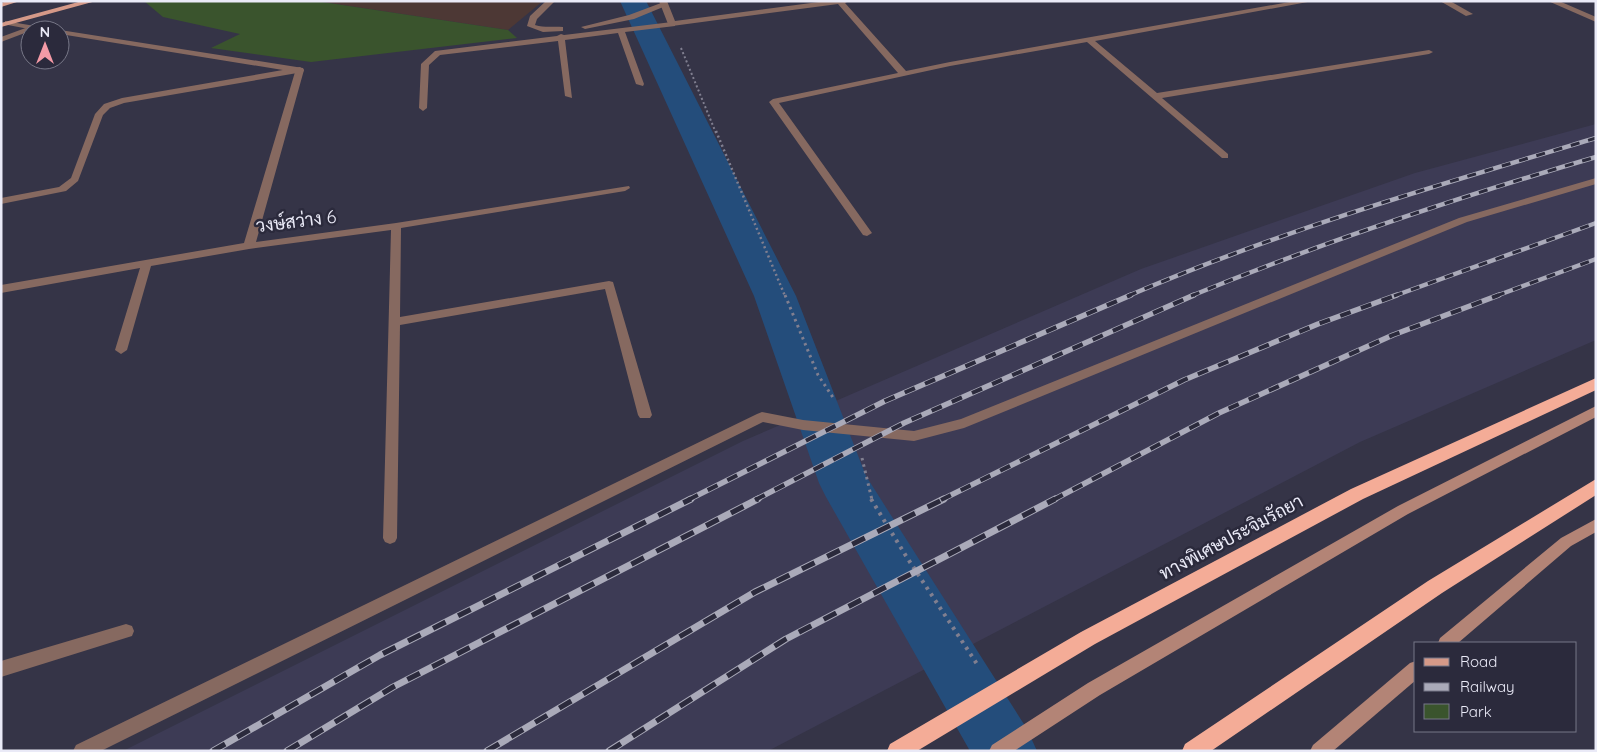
<svg xmlns="http://www.w3.org/2000/svg" width="1597" height="752" viewBox="0 0 1597 752" font-family="Quicksand,Sarabun,sans-serif">
<style>
.commercial{fill:#4d3835}
.built{fill:#3d3b55}
.green{fill:#3a542d}
.lines{fill:none;stroke-linecap:round;stroke-linejoin:round}
.canal{fill:#244d7b;fill-rule:evenodd}
.path-far3{stroke:#807f90;stroke-width:2;stroke-dasharray:2 2.5;stroke-linecap:butt}
.path-far2{stroke:#807f90;stroke-width:2.5;stroke-dasharray:2 3;stroke-linecap:butt}
.path-far1{stroke:#807f90;stroke-width:3;stroke-dasharray:2.5 4;stroke-linecap:butt}
.path{stroke:#807f90;stroke-width:4;stroke-dasharray:3 5;stroke-linecap:butt}
.service{fill:#866960;fill-rule:evenodd}
.minor{fill:#866960;fill-rule:evenodd}
.secondary{fill:#b38476;fill-rule:evenodd}
.primary{fill:#d59988;fill-rule:evenodd}
.motorway{fill:#f4ac97;fill-rule:evenodd}
.rail-far2-casing{stroke:#aaaab9;stroke-width:4.5}
.rail-far1-casing{stroke:#aaaab9;stroke-width:5.5}
.rail-casing{stroke:#aaaab9;stroke-width:7}
.rail-far2{stroke:#2b2a3c;stroke-width:3;stroke-dasharray:9;stroke-linecap:butt}
.rail-far1{stroke:#2b2a3c;stroke-width:4;stroke-dasharray:11;stroke-linecap:butt}
.rail{stroke:#2b2a3c;stroke-width:5;stroke-dasharray:14;stroke-linecap:butt}
.labels{text-anchor:middle;dominant-baseline:central;stroke-width:5;stroke-linejoin:round;paint-order:stroke}
.street-label{font-size:18px;fill:#eaeaf7;stroke:#2b2a3c}
</style>
<rect width="100%" height="100%" fill="#353447"/>
<path class="commercial" d="M 316,1 L 543,1 L 508,30 Z"/>
<path class="built" d="M 1596,124 L 1596,340 L 1360,442 L 768,751 L 123,751 L 743,441 L 1141,269 L 1415,173 Z"/>
<path class="green" d="M 144,1 L 316,1 L 508,30 L 517,38 L 311,62 L 211,48 L 240,34 L 163,17 Z"/>
<g class="lines">
<path class="canal" d="M 620,1 L 646,1 L 796,296 L 866,476 L 1027,729 L 1037,751 L 970,751 L 826,497 L 819,483 L 754,296 Z"/>
<path class="path-far3" d="M 681,48 L 716,133"/>
<path class="path-far2" d="M 716,131 L 785,296"/>
<g class="path-far1">
<path d="M 785,295 L 818,375 L 834,399"/>
<path d="M 862,458 L 872,500"/>
</g>
<path class="path" d="M 871,499 L 906,556 L 979,667"/>
<g class="service">
<path d="M 546,1 L 555,1 L 537,19 L 535,25 C 545,28 553,26 563,27 L 563,31 L 543,32 L 527,26 L 530,16 Z"/>
<path d="M 661,3 L 668,5 L 634,19 L 585,29 L 581,27 L 629,15 Z"/>
<path d="M 672,22 L 675,22 L 675,26 L 625,32 L 644,84 L 643,86 L 636,84 L 618,33 L 565,40 L 572,98 L 565,96 L 558,41 L 440,55 L 429,65 L 427,108 L 423,111 L 419,108 L 421,64 L 435,51 L 557,36 L 561,34 L 564,35 Z"/>
<path d="M 31,26 L 38,28 L 1,42 L 1,37 Z"/>
<path d="M 300,67 L 304,70 L 303,72 L 124,103 L 110,108 L 103,115 L 78,181 L 66,191 L 1,204 L 1,198 L 59,187 L 71,178 L 95,114 L 104,104 L 122,98 Z"/>
</g>
<g class="minor">
<path d="M 659,1 L 667,1 L 675,21 L 826,1 L 849,1 L 845,3 L 906,71 L 950,62 L 1295,1 L 1313,1 L 1095,41 L 1157,93 L 1429,50 L 1433,52 L 1429,54 L 1162,98 L 1228,154 L 1228,158 L 1222,158 L 1087,42 L 950,66 L 779,103 L 872,233 L 867,236 L 863,235 L 769,102 L 773,99 L 898,73 L 838,4 L 672,26 L 668,24 Z"/>
<path d="M 1440,1 L 1450,1 L 1473,14 L 1466,16 Z"/>
<path d="M 1548,1 L 1559,1 L 1596,17 L 1596,22 Z"/>
<path d="M 5,21 L 47,28 L 51,30 L 34,30 L 8,25 L 5,25 Z"/>
<path d="M 59,30 L 60,30 L 303,68 L 304,70 L 256,242 L 396,223 L 629,186 L 630,188 L 625,191 L 401,228 L 400,317 L 609,281 L 613,282 L 652,415 L 650,418 L 640,418 L 638,415 L 605,289 L 400,325 L 397,538 L 395,542 L 390,544 L 385,542 L 383,538 L 391,230 L 249,249 L 151,266 L 127,350 L 121,354 L 115,350 L 140,268 L 1,293 L 1,285 L 244,243 L 295,72 L 60,34 Z"/>
<path d="M 1596,178 L 1596,184 L 1467,222 L 964,428 L 914,441 L 803,430 L 763,422 L 101,751 L 73,751 L 76,745 L 757,414 L 762,412 L 803,420 L 914,431 L 961,419 L 1459,218 Z"/>
<path d="M 126,624 L 132,626 L 134,631 L 132,636 L 1,677 L 1,661 Z"/>
</g>
<g class="secondary">
<path d="M 1596,406 L 1596,417 L 1408,514 L 1100,695 L 1014,751 L 989,751 L 992,745 L 1088,683 L 1398,506 Z"/>
<path d="M 1596,519 L 1596,532 L 1571,546 L 1458,643 L 1438,643 L 1440,638 L 1561,538 Z"/>
<path d="M 1416,661 L 1416,680 L 1333,751 L 1310,751 L 1313,745 L 1410,663 Z"/>
</g>
<g class="primary">
<path d="M 7,1 L 20,1 L 1,7 L 1,3 Z"/>
<path d="M 82,1 L 96,1 L 1,27 L 1,23 Z"/>
</g>
<g class="motorway">
<path d="M 1596,378 L 1596,390 L 1363,499 L 1095,644 L 917,751 L 887,751 L 890,744 L 1081,632 L 1351,489 Z"/>
<path d="M 1596,479 L 1596,495 L 1442,593 L 1211,751 L 1182,751 L 1185,744 L 1428,581 Z"/>
</g>
<defs>
<g id="rail-far2">
<path d="M 1128,296 C 1279,231 1438,185 1596,138"/>
<path d="M 1191,296 C 1323,242 1459,197 1596,157"/>
<path d="M 1394,296 L 1596,223"/>
<path d="M 1496,296 L 1596,259"/>
</g>
<g id="rail-far1">
<path d="M 688,500 L 885,401 L 1131,295"/>
<path d="M 755,500 L 904,423 L 1194,295"/>
<path d="M 941,500 L 1184,380 L 1318,324 L 1397,295"/>
<path d="M 1053,500 L 1219,413 L 1393,335 L 1499,295"/>
</g>
<g id="rail">
<path d="M 213,751 L 380,655 L 691,499"/>
<path d="M 287,751 L 393,687 L 758,499"/>
<path d="M 487,751 L 755,592 L 944,499"/>
<path d="M 609,751 L 786,639 L 1055,499"/>
</g>
</defs>
<use href="#rail-far2" class="rail-far2-casing"/>
<use href="#rail-far1" class="rail-far1-casing"/>
<use href="#rail" class="rail-casing"/>
<use href="#rail-far2" class="rail-far2"/>
<use href="#rail-far1" class="rail-far1"/>
<use href="#rail" class="rail"/>
</g>
<g class="labels">
<g class="street-label">
<text transform="translate(296 221) rotate(-7)">วงษ์สว่าง 6</text>
<text transform="translate(1231 537) rotate(-28)">ทางพิเศษประจิมรัถยา</text>
</g>
</g>
<rect width="1597" height="752" fill="none" stroke="#eaeaf7" stroke-width="5"/>
<rect x="1414" y="642" width="162" height="90" fill="#2b2a3c" stroke="#777787"/>
<rect x="1424" y="658" width="25" height="8" fill="#d59988" stroke="#777787"/>
<text x="1460" y="667" font-size="15" fill="#eaeaf7">Road</text>
<rect x="1424" y="683" width="25" height="8" fill="#aaaab9" stroke="#777787"/>
<text x="1460" y="692" font-size="15" fill="#eaeaf7">Railway</text>
<rect x="1424" y="704" width="25" height="15" fill="#3a542d" stroke="#777787"/>
<text x="1460" y="717" font-size="15" fill="#eaeaf7">Park</text>
<g transform="translate(45 45)"><circle r="24" fill="#2b2a3c" stroke="#777787"/>
<path d="M0-4L9 19L0 12L-9 19Z" fill="#f49aa6"/>
<text y="-8" font-size="14" font-weight="bold" text-anchor="middle" fill="#eaeaf7">N</text>
</g>
</svg>
